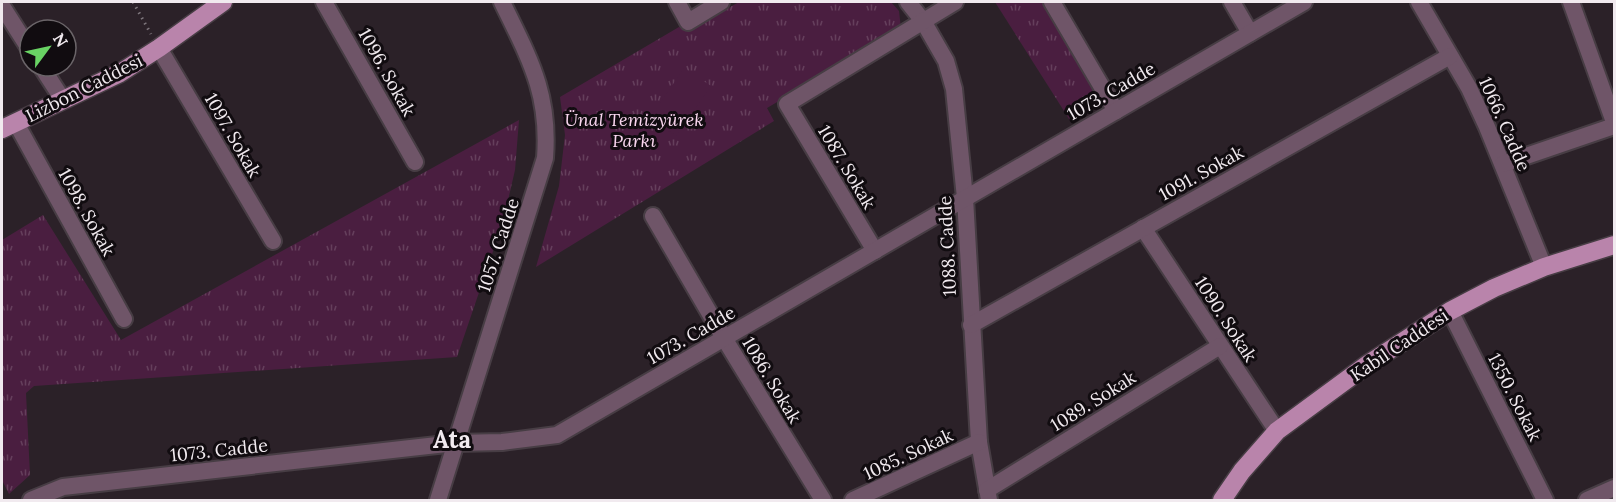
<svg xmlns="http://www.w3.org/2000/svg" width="1616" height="502" viewBox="0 0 1616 502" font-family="Lora,serif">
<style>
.grass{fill:url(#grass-tufts)}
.garden{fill:#4a1e40}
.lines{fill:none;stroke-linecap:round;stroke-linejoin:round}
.minor-casing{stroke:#473d44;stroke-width:20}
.major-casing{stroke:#473d44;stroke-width:21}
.path{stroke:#7f777d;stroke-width:3;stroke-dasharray:1.5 4.5;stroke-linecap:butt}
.minor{stroke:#6f5568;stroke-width:16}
.major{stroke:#b984ab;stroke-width:18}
.labels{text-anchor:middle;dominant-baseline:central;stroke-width:6;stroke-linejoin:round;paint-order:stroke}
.street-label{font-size:18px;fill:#f1eaef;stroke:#110c10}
.park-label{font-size:18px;font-style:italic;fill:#f9d6ef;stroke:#110c10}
.district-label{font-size:24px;font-weight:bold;fill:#f1eaef;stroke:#110c10}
</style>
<defs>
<pattern id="grass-tufts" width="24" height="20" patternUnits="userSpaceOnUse" patternTransform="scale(1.5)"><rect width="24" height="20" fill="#4a1e40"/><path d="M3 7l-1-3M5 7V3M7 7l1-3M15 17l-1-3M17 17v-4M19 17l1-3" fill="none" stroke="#653f5c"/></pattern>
</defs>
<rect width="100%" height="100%" fill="#2b2128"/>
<g class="grass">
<path d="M 739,2 L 891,2 L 899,11 L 901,29 L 767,108 L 774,121 L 536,267 L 559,186 L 565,135 L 560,97 L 679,27 L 687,31 Z"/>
<path d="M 995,2 L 1042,2 L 1104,101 L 1071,122 Z"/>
<path d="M 519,120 L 515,170 L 503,222 L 457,357 L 34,386 L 26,393 L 30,475 L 9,494 L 2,480 L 2,240 L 43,215 L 121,340 Z"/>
</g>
<path class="garden" d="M 684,68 L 711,86 L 676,136 L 650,118 Z"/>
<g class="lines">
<defs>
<g id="minor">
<path d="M 324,2 L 415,162"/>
<path d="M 677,2 L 688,22 L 721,2"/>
<path d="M 908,2 L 923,21 L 946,61 L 954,89 L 965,198 L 979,442 L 989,500"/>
<path d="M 1052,2 L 1116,111"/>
<path d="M 1232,2 L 1250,33"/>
<path d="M 1419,2 L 1469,88 L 1487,127 L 1544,267"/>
<path d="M 1571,2 L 1614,122"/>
<path d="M 2,6 L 30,50"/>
<path d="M 159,48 L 273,241"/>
<path d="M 41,66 L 63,100"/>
<path d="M 16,123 L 124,319"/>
<path d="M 1503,164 L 1614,126"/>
<path d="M 653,216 L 724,338 L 823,500"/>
<path d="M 1143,228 L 1277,431"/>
<path d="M 875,251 L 787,104 L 955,2"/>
<path d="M 1450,311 L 1545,500"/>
<path d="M 971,325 L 1450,56"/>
<path d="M 987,490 L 1220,346"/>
<path d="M 31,500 L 63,487 L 455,443 L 502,442 L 557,435 L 1304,2"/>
<path d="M 438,500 L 545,158 C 550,93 529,58 502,2"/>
<path d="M 853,500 L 979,442"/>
<path d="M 1587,500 L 1614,488"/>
</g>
<g id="major">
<path d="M 2,129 L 120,73 L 159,48 L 223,2"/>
<path d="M 1222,500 L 1242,471 L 1277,431 L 1368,364 L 1450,311 L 1494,288 L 1544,267 L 1614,245"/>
</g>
</defs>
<use href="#minor" class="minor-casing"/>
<use href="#major" class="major-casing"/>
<path class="path" d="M 133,2 L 151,34"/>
<use href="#minor" class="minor"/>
<use href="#major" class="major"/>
</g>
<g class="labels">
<g class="street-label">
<text transform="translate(387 72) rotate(61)">1096. Sokak</text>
<text transform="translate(84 88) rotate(-27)">Lizbon Caddesi</text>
<text transform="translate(1111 91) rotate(-30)">1073. Cadde</text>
<text transform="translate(1505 124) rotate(66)">1066. Cadde</text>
<text transform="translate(233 135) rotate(60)">1097. Sokak</text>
<text transform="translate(847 167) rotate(59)">1087. Sokak</text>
<text transform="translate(1201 173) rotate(-29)">1091. Sokak</text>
<text transform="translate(87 212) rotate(61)">1098. Sokak</text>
<text transform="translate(498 245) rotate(-72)">1057. Cadde</text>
<text transform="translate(947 246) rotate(-93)">1088. Cadde</text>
<text transform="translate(1226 319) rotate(57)">1090. Sokak</text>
<text transform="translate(691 335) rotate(-30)">1073. Cadde</text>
<text transform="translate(1399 345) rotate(-34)">Kabil Caddesi</text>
<text transform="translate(772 380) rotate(59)">1086. Sokak</text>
<text transform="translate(1515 397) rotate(63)">1350. Sokak</text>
<text transform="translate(1093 401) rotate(-32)">1089. Sokak</text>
<text transform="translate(219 450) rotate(-6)">1073. Cadde</text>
<text transform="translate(908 454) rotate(-25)">1085. Sokak</text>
</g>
<g class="park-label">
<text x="634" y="119">Ünal Temizyürek<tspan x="634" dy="21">Parkı</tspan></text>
</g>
<g class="district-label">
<text x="452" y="439">Ata</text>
</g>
</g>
<rect width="1616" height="502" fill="none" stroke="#f1eaef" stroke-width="6"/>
<g transform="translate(48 48) rotate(57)"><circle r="28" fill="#110c10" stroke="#6b6569" stroke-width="1.5"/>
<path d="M0-4.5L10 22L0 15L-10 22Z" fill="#69d364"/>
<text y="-9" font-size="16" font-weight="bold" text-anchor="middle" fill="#f1eaef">N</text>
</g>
</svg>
